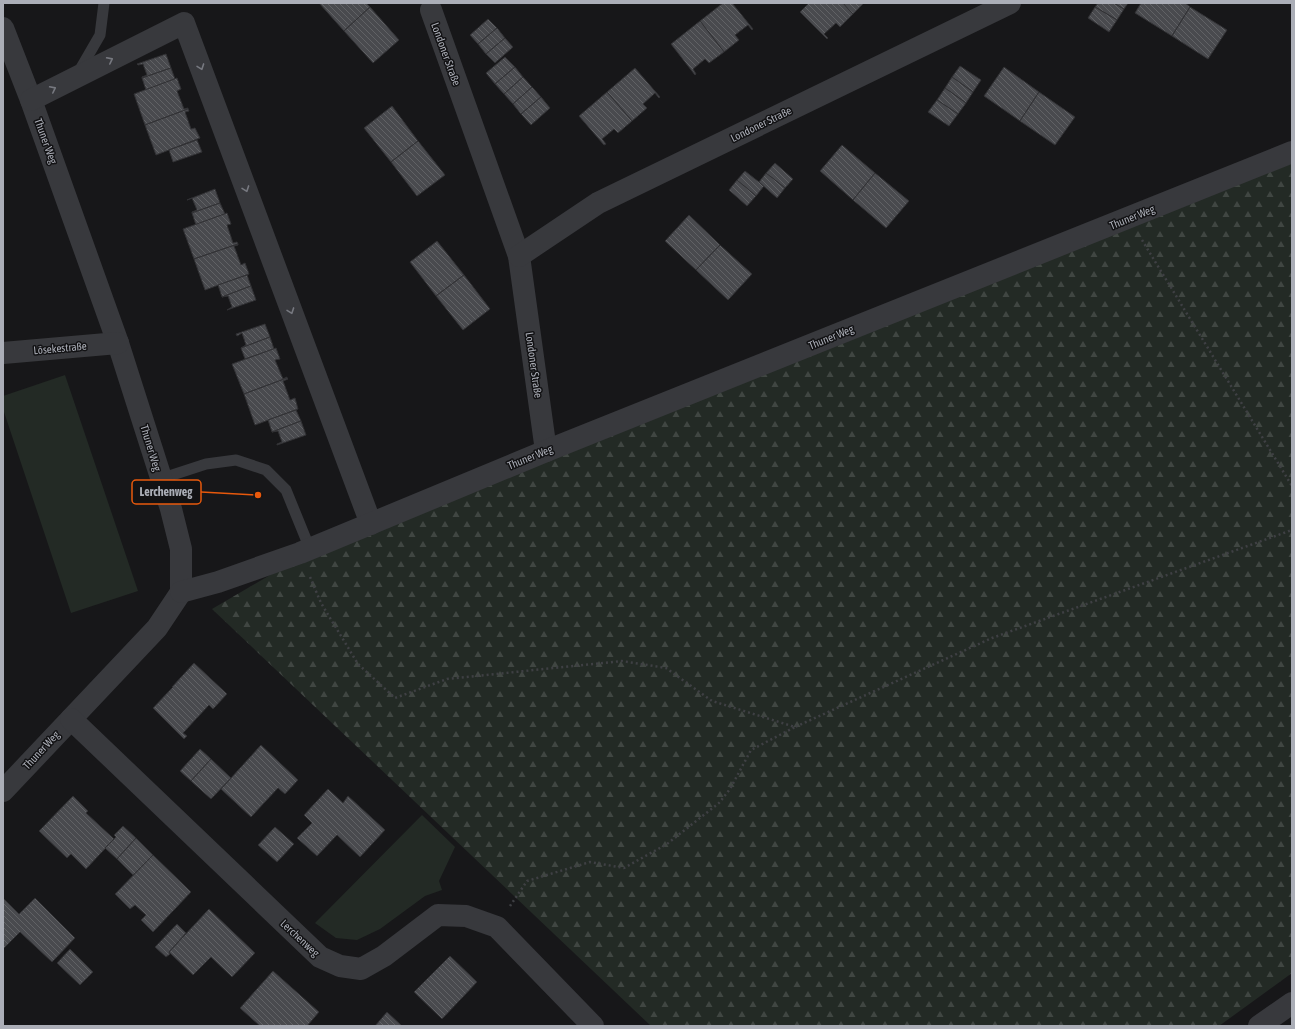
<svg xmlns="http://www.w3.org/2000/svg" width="1295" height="1029" viewBox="0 0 1295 1029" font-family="'Asap Condensed',sans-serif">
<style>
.green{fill:#232a25}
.forest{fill:url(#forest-firs)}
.building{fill:url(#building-back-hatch);stroke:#313134}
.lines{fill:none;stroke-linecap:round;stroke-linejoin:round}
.path{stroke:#3f4044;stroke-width:2.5;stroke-dasharray:2 3;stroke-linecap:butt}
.lane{stroke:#38393d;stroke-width:11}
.street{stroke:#38393d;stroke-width:22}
.oneway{stroke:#777980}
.labels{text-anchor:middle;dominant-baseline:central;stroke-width:3;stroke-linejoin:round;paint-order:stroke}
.street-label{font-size:11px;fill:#abaeb7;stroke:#121214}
.leader{fill:none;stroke:#e8590c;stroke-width:1.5}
.callout-dot{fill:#e8590c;stroke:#121214;stroke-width:1.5}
.callout{fill:#121214;stroke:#e8590c;stroke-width:1.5}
.callout-label{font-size:12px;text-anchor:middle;font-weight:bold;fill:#abaeb7}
</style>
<defs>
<pattern id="forest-firs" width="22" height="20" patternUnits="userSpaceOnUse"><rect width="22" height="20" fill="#232a25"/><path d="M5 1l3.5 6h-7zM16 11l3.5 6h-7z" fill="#404642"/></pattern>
<pattern id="building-back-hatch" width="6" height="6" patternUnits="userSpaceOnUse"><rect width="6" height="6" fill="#494a4e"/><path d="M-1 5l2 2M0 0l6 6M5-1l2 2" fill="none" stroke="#616265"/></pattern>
</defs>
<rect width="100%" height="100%" fill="#171719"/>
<g class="green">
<path d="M 65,375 L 138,591 L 71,613 L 3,409 L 3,396 Z"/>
<path d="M 422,815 L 455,847 L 439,881 L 442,890 L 425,896 L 380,929 L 357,940 L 336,938 L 315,923 Z"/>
</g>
<path class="forest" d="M 1292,155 L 1292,973 L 1219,1026 L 651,1026 L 212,609 L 323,544 Z"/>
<g class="building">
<path d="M 319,3 L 366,3 L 370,7 L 344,31 Z"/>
<path d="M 723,3 L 732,3 L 753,29 L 752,30 L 748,25 L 735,35 L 739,40 L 724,52 L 700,21 Z"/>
<path d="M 809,3 L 843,3 L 853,14 L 840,27 L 836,23 L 824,34 L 828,38 L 827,39 L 800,12 Z"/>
<path d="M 843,3 L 864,3 L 853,14 Z"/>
<path d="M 1098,3 L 1114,3 L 1124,9 L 1117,20 L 1095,7 Z"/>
<path d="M 1114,3 L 1128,3 L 1124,9 Z"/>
<path d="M 1141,3 L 1185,3 L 1190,7 L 1172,36 L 1135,13 Z"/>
<path d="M 370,7 L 399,40 L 373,63 L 344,31 Z"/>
<path d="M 1095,7 L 1117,20 L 1109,32 L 1088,18 Z"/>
<path d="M 1190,7 L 1227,30 L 1208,59 L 1172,36 Z"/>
<path d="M 488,19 L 497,28 L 478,44 L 470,35 Z"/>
<path d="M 700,21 L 724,52 L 709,63 L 705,59 L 693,69 L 696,74 L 695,75 L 671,44 Z"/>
<path d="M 497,28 L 505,38 L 486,54 L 478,44 Z"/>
<path d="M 505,38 L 513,47 L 495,63 L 486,54 Z"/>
<path d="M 166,54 L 171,68 L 142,78 L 142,77 L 147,75 L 143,64 L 138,65 L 137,64 Z"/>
<path d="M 505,57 L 515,67 L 495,84 L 486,73 Z"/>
<path d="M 960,66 L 981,80 L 973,92 L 952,77 Z"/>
<path d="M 515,67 L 523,77 L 504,94 L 495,84 Z"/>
<path d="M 1004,67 L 1039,92 L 1020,121 L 984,96 Z"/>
<path d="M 171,68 L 175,79 L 146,90 L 142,78 Z"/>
<path d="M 635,68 L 660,97 L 659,98 L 655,93 L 643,104 L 647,108 L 632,121 L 607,92 Z"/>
<path d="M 523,77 L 532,87 L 513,104 L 504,94 Z"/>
<path d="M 952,77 L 973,92 L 966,103 L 945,88 Z"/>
<path d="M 177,78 L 181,89 L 177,91 L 184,109 L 188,108 L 188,109 L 145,125 L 134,94 Z"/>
<path d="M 532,87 L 541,97 L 521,114 L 513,104 Z"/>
<path d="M 945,88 L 966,103 L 958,114 L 937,100 Z"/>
<path d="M 607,92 L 632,121 L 618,133 L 614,129 L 602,139 L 606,144 L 604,145 L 579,116 Z"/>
<path d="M 1039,92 L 1075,117 L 1055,145 L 1020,121 Z"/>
<path d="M 541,97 L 550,108 L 531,125 L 521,114 Z"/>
<path d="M 937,100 L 958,114 L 949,126 L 928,112 Z"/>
<path d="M 392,106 L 418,141 L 391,162 L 364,128 Z"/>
<path d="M 188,109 L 189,111 L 185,112 L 191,129 L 195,128 L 200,138 L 156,155 L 145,125 Z"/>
<path d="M 197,140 L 202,152 L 173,162 L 169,150 Z"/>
<path d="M 418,141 L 445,175 L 417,196 L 391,162 Z"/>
<path d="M 842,145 L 875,173 L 853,200 L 820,171 Z"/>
<path d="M 775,163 L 793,179 L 785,188 L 766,173 Z"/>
<path d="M 745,171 L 764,186 L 756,196 L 737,180 Z"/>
<path d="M 766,173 L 785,188 L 777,198 L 759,182 Z"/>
<path d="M 875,173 L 909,201 L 886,228 L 853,200 Z"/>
<path d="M 737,180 L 756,196 L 747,206 L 729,190 Z"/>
<path d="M 215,189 L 220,203 L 192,213 L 192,212 L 197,210 L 192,198 L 187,200 Z"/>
<path d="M 220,203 L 225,214 L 196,225 L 192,213 Z"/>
<path d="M 227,213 L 231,224 L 227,225 L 233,243 L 237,242 L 238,244 L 194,259 L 183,229 Z"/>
<path d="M 689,215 L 720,245 L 696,270 L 665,241 Z"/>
<path d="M 437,241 L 464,275 L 436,296 L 410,262 Z"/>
<path d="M 238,244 L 238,245 L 234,246 L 241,265 L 245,263 L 249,274 L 205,290 L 194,259 Z"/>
<path d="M 720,245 L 752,274 L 728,300 L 696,270 Z"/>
<path d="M 247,275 L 251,286 L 222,297 L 218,285 Z"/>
<path d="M 464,275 L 490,309 L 463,330 L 436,296 Z"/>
<path d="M 251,286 L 256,300 L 227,310 L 232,307 L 228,296 L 222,297 Z"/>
<path d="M 265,324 L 270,337 L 241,348 L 246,345 L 242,333 L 237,336 L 236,334 Z"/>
<path d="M 270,337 L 274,349 L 245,359 L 241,348 Z"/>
<path d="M 276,348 L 280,359 L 275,360 L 283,379 L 287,377 L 287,378 L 244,394 L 232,364 Z"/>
<path d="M 287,378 L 288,379 L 283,381 L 290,400 L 295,398 L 298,409 L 255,425 L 244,394 Z"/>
<path d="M 296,410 L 301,421 L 272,432 L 268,420 Z"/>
<path d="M 301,421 L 306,435 L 277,445 L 277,444 L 282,442 L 278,431 L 272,432 Z"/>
<path d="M 194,663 L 227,694 L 213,709 L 209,705 L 183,733 L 187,736 L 184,739 L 153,708 L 173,687 L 172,687 Z"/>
<path d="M 261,745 L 298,780 L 285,794 L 278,788 L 251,817 L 221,789 Z"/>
<path d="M 200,749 L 211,759 L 191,781 L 180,771 Z"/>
<path d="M 211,759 L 231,778 L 211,799 L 191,781 Z"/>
<path d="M 328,789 L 343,803 L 348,796 L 385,830 L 360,857 L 337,835 L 317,856 L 297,838 L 312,823 L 304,815 Z"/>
<path d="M 73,796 L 88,811 L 86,813 L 114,839 L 86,869 L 71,854 L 67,858 L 39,831 Z"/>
<path d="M 123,826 L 136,838 L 117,859 L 105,848 L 116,837 L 114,835 Z"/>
<path d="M 275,827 L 294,844 L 277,862 L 258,845 Z"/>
<path d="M 136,838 L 153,855 L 133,875 L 117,859 Z"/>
<path d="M 153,855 L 191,892 L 153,932 L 141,920 L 146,915 L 135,905 L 130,909 L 115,894 Z"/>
<path d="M 3,898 L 19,914 L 35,898 L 75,938 L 52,962 L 20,932 L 3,949 Z"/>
<path d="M 209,909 L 255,953 L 232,977 L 211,957 L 193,975 L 169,952 Z"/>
<path d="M 177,924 L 186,933 L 169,952 L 170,954 L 166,957 L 155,947 Z"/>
<path d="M 70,949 L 93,972 L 80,985 L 57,963 Z"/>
<path d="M 450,956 L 477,982 L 442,1019 L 414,992 Z"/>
<path d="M 273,971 L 319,1012 L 307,1026 L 260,1026 L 240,1008 Z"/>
<path d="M 387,1012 L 402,1026 L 375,1026 Z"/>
</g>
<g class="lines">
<g class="path">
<path d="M 1142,240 L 1292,486"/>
<path d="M 310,577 L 321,603 L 358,664 L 395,698 L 447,679 L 622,661 L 666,668 L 712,701 L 795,727 L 992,638 L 1292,530"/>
<path d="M 510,906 L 527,881 L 590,862 L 624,868 L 667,844 L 719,803 L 730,789 L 751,750 L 795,727"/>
</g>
<g class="lane">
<path d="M 78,73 L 100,35 L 104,3"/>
<path d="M 160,479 L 206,464 L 236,460 L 266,470 L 286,490 L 310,549"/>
</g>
<g class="street">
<path d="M 431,10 L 519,256 L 546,451"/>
<path d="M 3,28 L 31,100 L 118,343 L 171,509 L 181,549 L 181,592 L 157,628 L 3,791"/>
<path d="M 31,100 L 184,23 L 371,524"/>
<path d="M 519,256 L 598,203 L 1010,3"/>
<path d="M 3,353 L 118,343"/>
<path d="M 181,592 L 218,582 L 300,553 L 546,451 L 1292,152"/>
<path d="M 71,719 L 320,957 L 340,966 L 361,969 L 384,956 L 438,915 L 466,916 L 497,927 L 593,1026"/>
<path d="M 1259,1026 L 1292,1003"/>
</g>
</g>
<defs><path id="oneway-chevron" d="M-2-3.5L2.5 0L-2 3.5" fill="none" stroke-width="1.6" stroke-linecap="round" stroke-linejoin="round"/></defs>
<g class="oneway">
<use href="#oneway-chevron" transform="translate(110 60) rotate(-27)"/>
<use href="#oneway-chevron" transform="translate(201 67) rotate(70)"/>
<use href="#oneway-chevron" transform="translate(53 89) rotate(-27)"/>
<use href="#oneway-chevron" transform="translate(246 189) rotate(70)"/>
<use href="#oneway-chevron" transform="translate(291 311) rotate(70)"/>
</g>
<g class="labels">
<g class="street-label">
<text transform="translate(446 54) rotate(70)">Londoner Straße</text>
<text transform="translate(761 124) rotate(-26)">Londoner Straße</text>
<text transform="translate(46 141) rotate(70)">Thuner Weg</text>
<text transform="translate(1132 217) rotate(-22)">Thuner Weg</text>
<text transform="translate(831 337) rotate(-22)">Thuner Weg</text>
<text transform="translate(60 348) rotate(-5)">Lösekestraße</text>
<text transform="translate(534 365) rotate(82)">Londoner Straße</text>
<text transform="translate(151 448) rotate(73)">Thuner Weg</text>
<text transform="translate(530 457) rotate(-22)">Thuner Weg</text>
<text transform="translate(41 750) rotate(-47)">Thuner Weg</text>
<text transform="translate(300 938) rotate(43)">Lerchenweg</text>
</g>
</g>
<path class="leader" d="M258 495L201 492"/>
<circle class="callout-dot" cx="258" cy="495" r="4"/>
<rect class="callout" x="132" y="480" width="69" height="24" rx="4"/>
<g class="callout-label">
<text x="166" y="496">Lerchenweg</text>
</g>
<rect width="1295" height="1029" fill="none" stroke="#abaeb7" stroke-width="8"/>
</svg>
